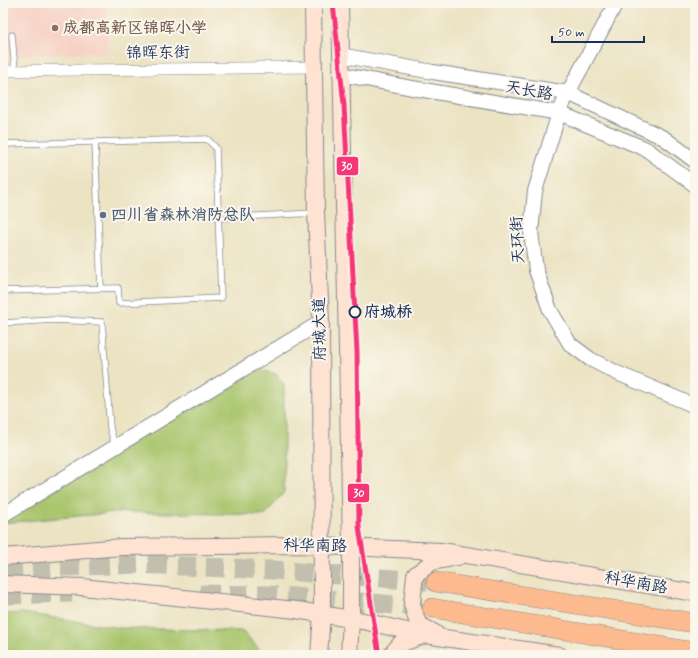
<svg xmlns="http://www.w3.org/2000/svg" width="698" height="658" viewBox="0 0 698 658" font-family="Mynerve,'LXGW WenKai TC',sans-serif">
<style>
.built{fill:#f6d2c4}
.green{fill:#a8c56c;stroke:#627a65}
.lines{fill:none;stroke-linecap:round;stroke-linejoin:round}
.trunk-tunnel{stroke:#c2bfaf;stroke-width:19;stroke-dasharray:19 10;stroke-linecap:butt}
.service-casing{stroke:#848990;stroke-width:7}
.minor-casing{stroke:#848990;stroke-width:12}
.tertiary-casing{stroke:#848990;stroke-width:16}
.secondary-casing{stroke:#848990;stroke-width:18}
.trunk-casing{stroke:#848990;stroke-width:20}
.service{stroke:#fff;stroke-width:5.5}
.minor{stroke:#fff;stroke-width:11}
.tertiary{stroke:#fff;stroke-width:14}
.secondary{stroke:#fee3d2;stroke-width:16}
.trunk{stroke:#fcba8e;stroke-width:19}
.metro-1-casing{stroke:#fbf7ec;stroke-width:8}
.metro-1{stroke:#f63676;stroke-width:5}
.education-dot{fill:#8d6e63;stroke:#fbf7ec;stroke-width:1.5}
.service-dot{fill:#5c6f8a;stroke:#fbf7ec;stroke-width:1.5}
.stop-dot{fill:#fbf7ec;stroke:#1b2f5e;stroke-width:2}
.labels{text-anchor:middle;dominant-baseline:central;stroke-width:4;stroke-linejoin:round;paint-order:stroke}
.education-label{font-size:16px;font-weight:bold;fill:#785e54;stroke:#fbf7ec;text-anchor:start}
.street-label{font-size:16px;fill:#1b2f5e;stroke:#fbf7ec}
.service-label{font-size:16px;font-weight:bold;fill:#4e5e75;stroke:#fbf7ec;text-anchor:start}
.stop-label{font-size:16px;font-weight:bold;fill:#1b2f5e;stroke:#fbf7ec;text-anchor:start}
.line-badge{stroke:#fbf7ec;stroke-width:1.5}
.badge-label{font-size:11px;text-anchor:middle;font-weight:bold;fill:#fff}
</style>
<rect width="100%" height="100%" fill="#fbf7ec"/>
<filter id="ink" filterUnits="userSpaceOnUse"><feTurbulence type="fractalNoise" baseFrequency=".025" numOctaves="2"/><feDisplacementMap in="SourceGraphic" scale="8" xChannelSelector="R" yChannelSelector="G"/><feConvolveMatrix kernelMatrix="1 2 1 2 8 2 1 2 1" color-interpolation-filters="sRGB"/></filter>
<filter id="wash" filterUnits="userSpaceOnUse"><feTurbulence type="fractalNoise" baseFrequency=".012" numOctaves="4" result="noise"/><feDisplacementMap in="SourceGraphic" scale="16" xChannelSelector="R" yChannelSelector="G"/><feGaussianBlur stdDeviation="0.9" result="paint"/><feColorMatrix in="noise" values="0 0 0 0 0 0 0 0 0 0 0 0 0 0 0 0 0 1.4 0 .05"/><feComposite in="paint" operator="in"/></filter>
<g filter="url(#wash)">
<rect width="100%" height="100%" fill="#ece3c3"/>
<path class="built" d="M 3,3 L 106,3 L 108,52 L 3,56 Z"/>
<g class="green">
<path d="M 262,370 L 276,374 L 284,385 L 284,492 L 265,515 L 123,512 L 3,523 L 3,522 L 246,373 Z"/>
<path d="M 23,613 L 120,628 L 242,631 L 265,655 L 3,655 L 3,614 Z"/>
</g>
</g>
<g filter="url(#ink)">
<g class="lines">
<g class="trunk-tunnel">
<path d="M 3,569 L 138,564 L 272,570 L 436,582"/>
<path d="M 200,594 L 270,595 L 432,608"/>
<path d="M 3,595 L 72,593"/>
</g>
<defs>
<g id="service">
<path d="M 12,35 L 15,71"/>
<path d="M 3,144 L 95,142"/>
<path d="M 219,218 L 315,213"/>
<path d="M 3,291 L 118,288 L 119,303 L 221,298 L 216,148 L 207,139 L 95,142 L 101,288"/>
<path d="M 3,323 L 53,320 L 102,322 L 110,428 L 115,446"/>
</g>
<path id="minor" d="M 3,71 L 314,67"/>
<g id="tertiary">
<path d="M 616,3 L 568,93 L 559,113 L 535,191 L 531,232 L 536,270 L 550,310 L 570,344 L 590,359 L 617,373 L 695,406"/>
<path d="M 340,55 L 433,72 L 568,93 L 664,138 L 695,161"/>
<path d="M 340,74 L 412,88 L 559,113 L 646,149 L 695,185"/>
<path d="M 3,515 L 321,322"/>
</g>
<g id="secondary">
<path d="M 313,3 L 316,213 L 321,322 L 322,614 L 319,655"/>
<path d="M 340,3 L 351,547 L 351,619 L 349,655"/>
<path d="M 3,557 L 122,547 L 295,545 L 442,551 L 695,593"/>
<path d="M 3,584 L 82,587 L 296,610 L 363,621 L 425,635 L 559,655"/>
<path d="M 435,633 L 418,624 L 412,604 L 415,575 L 432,562 L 458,557"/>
<path d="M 391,655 L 400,644 L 425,635"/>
</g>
<g id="trunk">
<path d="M 436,582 L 695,623"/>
<path d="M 432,608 L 695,652"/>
</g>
</defs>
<use href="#service" class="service-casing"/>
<use href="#minor" class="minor-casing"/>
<use href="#tertiary" class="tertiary-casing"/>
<use href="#secondary" class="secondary-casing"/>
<use href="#trunk" class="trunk-casing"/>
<use href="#service" class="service"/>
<use href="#minor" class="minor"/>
<use href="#tertiary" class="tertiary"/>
<use href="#secondary" class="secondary"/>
<use href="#trunk" class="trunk"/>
<defs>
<path id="metro-1" d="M 333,3 L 344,105 L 357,352 L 359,527 L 379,655"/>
</defs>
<use href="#metro-1" class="metro-1-casing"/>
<use href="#metro-1" class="metro-1"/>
</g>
</g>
<circle class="education-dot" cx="55" cy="28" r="4"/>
<circle class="service-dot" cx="103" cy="215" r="4"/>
<circle class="stop-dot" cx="355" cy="312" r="5.5"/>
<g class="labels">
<g class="education-label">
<text x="63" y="28">成都高新区锦晖小学</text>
</g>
<g class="street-label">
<text transform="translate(158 53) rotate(-1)">锦晖东街</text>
<text transform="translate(529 91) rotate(10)">天长路</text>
<text transform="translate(518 240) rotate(-93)">天环街</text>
<text transform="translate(320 329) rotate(-91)">府城大道</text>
<text transform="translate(315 546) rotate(1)">科华南路</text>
<text transform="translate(636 583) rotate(10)">科华南路</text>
</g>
<g class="service-label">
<text x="111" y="215">四川省森林消防总队</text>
</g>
<g class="stop-label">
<text x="364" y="312">府城桥</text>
</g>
</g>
<g class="line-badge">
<rect x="336" y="156" width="23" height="20" rx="4" fill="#f63676"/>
<rect x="347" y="483" width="23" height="20" rx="4" fill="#f63676"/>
</g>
<g class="badge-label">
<text x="347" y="170">30</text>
<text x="359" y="497">30</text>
</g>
<rect width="698" height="658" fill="none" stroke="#fbf7ec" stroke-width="16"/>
<path d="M552 36v6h92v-6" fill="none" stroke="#1b2f5e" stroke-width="2"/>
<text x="558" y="36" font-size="12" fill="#1b2f5e" stroke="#fbf7ec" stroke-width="3" paint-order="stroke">50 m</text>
</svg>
